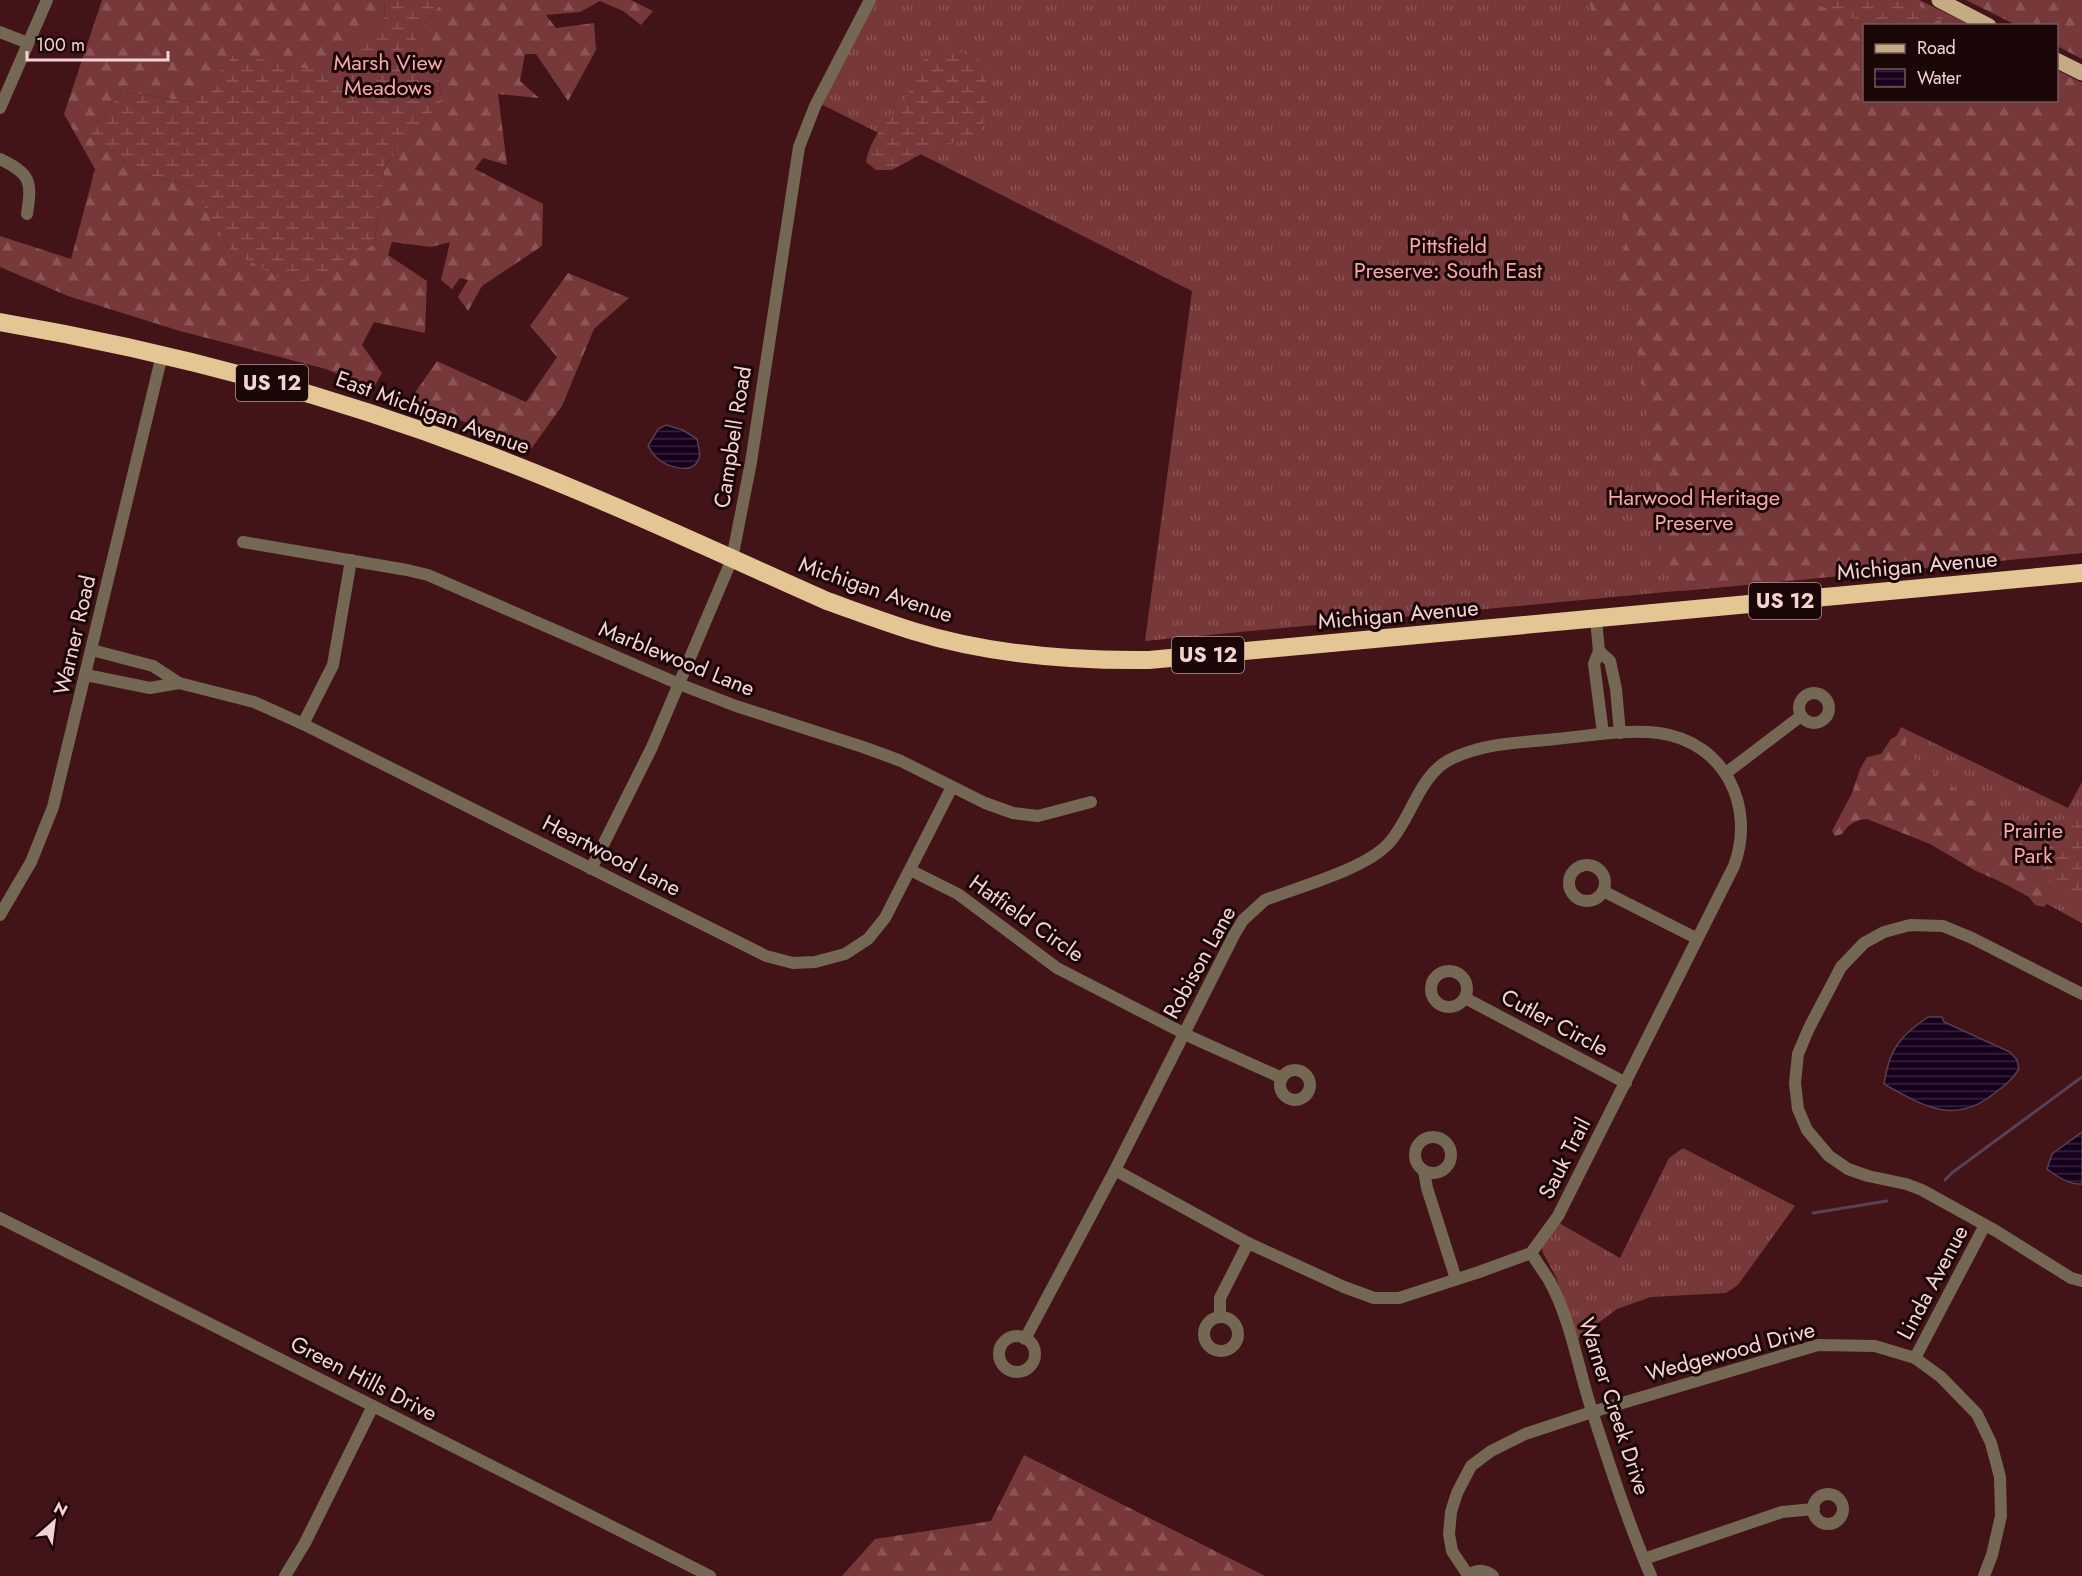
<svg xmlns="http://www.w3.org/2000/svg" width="2082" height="1576" viewBox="0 0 2082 1576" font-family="Jost,sans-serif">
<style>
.grass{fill:url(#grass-tufts)}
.forest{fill:url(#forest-firs)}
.wetland{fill:url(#wetland-marsh)}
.water{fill:url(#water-rules);stroke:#594054;stroke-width:1.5}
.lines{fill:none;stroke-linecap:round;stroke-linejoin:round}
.stream{stroke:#594054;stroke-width:3}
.minor{stroke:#746855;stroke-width:12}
.major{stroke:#c4ab83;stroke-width:15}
.highway{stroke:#e4c695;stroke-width:18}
.labels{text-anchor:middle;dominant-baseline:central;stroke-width:6;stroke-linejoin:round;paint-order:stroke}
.shield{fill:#1c0708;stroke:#b39696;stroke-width:1.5}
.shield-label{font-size:21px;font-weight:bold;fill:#f4d4d3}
.park-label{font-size:22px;fill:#f5a8a8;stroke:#1c0708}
.street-label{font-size:22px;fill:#f4d4d3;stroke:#1c0708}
</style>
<defs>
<pattern id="grass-tufts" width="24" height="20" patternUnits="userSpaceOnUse" patternTransform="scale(1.5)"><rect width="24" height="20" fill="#77383a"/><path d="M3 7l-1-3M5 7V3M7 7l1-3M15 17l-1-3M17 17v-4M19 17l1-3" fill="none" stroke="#8b5456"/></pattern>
<pattern id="forest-firs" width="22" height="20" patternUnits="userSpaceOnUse" patternTransform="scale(1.5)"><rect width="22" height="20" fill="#77383a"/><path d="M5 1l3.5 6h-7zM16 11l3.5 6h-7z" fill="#8b5456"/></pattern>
<pattern id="wetland-marsh" width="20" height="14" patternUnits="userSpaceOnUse" patternTransform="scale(1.5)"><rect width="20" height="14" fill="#77383a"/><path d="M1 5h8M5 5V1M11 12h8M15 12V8" fill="none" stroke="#8b5456"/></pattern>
<pattern id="water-rules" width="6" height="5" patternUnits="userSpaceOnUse" patternTransform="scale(1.5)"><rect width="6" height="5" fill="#16001d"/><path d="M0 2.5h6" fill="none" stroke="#38243d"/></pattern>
</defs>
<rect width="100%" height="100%" fill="#421317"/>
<g class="grass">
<path d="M 876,0 L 1919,0 L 1970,25 L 1864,26 L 1864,100 L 2056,100 L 2057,70 L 2082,83 L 2082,553 L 1145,641 L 1192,291 L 821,104 Z"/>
<path d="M 1901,727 L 2068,808 L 2082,782 L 2082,923 L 1862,804 Z"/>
<path d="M 1683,1148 L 1795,1206 L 1738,1285 L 1726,1293 L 1651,1297 L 1617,1309 L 1577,1339 L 1556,1277 L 1543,1253 L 1542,1247 L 1559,1223 L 1620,1258 L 1669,1158 Z"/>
</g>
<g class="forest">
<path d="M 102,0 L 385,0 L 384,21 L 319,72 L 234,54 L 194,102 L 123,92 L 87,134 L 143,174 L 192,186 L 232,252 L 374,244 L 385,164 L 443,101 L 436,69 L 414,36 L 444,0 L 631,0 L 653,11 L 641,25 L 623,11 L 600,1 L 580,12 L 546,15 L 556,28 L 594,23 L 596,50 L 568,101 L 536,54 L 525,54 L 520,81 L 539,98 L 498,94 L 507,165 L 483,158 L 475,169 L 543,204 L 542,246 L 482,286 L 468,311 L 458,297 L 468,280 L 460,278 L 452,289 L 441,280 L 450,242 L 431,247 L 392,242 L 388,255 L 427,281 L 425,333 L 374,322 L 362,345 L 382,373 L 373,389 L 326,369 L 180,331 L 68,296 L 0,267 L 0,236 L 71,259 L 95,169 L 64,114 Z"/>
<path d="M 1588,0 L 1919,0 L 1970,25 L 1864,26 L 1864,100 L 2056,100 L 2057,70 L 2082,83 L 2082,553 L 1682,591 L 1665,570 L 1652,452 L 1631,307 L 1609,286 L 1621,264 L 1626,239 L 1601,34 Z"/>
<path d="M 1966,0 L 2082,0 L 2082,59 L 2057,46 L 2056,26 L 2016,25 Z"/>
<path d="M 568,273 L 629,298 L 594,329 L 562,406 L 531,449 L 410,400 L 437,361 L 526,402 L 557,357 L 530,326 Z"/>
<path d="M 1902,733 L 1906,736 L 1906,750 L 1914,758 C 1945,781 1979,812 2018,821 C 2029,824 2039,816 2050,818 L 2053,822 L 2025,840 L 2027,865 L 2037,873 L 2062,886 C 2058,895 2050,899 2044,907 L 2035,905 L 2029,897 L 1997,880 L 1976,871 L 1930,844 L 1867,819 C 1855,820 1849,824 1842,834 L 1835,836 L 1832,831 L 1852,793 L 1860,769 L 1867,757 L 1881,754 L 1891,739 Z"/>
<path d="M 1024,1455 L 1265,1576 L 842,1576 L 875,1539 L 991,1521 Z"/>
</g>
<g class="wetland">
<path d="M 385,0 L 444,0 L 414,36 L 436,69 L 443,101 L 385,164 L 374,244 L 336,272 L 291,284 L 232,252 L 192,186 L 143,174 L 87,134 L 123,92 L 194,102 L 234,54 L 319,71 L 384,21 Z"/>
<path d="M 1805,0 L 1907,0 L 1944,18 C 1899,40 1849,17 1805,0 Z"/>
<path d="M 957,50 L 984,63 L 988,93 L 982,129 L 959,142 L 934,147 L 892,170 L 876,170 L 866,162 C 872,132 889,122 905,99 C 916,84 911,67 930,55 C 938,50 948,51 957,50 Z"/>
<path d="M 2082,814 L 2082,905 C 2079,903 2073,900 2071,896 C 2068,892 2067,889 2062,886 C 2041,873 2019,871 2025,840 L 2053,822 Z"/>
</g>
<g class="water">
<path d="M 666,425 L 683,430 L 697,439 C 698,445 701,453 699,458 C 694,476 667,467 657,458 C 653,455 651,450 648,446 L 658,429 Z"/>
<path d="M 1928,1017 L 1942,1017 L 1944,1022 L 2010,1052 L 2017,1060 L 2019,1069 C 2013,1079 2005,1085 1996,1092 C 1956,1126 1924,1107 1884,1084 C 1889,1049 1900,1036 1928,1017 Z"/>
<path d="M 2082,1132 L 2082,1184 C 2070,1185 2056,1176 2047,1169 L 2052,1154 Z"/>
</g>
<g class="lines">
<g class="stream">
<path d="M 1945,1180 L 1953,1172 L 2082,1077"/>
<path d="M 1813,1213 L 1887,1201"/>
</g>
<g class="minor">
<path d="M 0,32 L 28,43"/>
<path d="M 0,108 L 47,0"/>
<path d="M 0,159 C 31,174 32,181 27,214"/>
<path d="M 243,542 L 407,570 L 428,575 L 679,684 L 736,706 L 863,747 L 901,761 L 985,803 L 1013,813 L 1038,816 L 1091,802"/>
<path d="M 1596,620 L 1599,651 L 1594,664 L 1603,733"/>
<path d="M 92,650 L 153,666 L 179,683 L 254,702 L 303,724 L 766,956 L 793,963 L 815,962 L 845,954 L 868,939 L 885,918 L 952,787"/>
<path d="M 1599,651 L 1610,661 L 1616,689 L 1620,733"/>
<path d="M 86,675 L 150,688 L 179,683"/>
<circle cx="1814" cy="708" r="15"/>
<path d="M 303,724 L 333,665 L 351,560"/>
<path d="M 1726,773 L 1801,716"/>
<circle cx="1587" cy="883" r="18"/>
<path d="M 591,869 L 652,747 L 732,559 L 751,462 L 799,147 L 815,106 L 870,0"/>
<path d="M 910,870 L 958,894 L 1057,968 L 1193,1038 L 1282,1078"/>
<path d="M 1603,891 L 1696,938"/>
<path d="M 0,915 L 31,862 L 53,807 L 162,355"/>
<circle cx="1449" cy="989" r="18"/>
<path d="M 2082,994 L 1972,938 L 1943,926 L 1910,925 L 1884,932 L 1864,943 L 1841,967 L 1809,1028 L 1798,1054 L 1795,1083 L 1798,1109 L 1807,1130 L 1829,1156 L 1848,1169 L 1868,1176 L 1906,1184 L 1922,1190 L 1996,1231 L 2071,1278 L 2082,1281"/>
<path d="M 1465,998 L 1626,1083"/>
<circle cx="1295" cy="1085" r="15"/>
<circle cx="1433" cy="1155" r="18"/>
<path d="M 1424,1171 L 1427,1188 L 1456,1279"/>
<path d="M 0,1218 L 710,1576"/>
<path d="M 1531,1253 C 1537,1262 1543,1271 1549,1280 C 1571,1320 1578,1368 1592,1411 C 1610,1466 1628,1523 1651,1576"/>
<path d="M 1220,1317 L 1220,1298 L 1248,1243"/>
<circle cx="1221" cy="1334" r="17"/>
<circle cx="1017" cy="1354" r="18"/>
<path d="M 1025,1339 L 1115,1170 L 1234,935 L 1243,920 L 1265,900 C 1299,887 1365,869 1388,844 C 1411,820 1418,777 1449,760 C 1481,743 1519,743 1555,739 C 1589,736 1625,729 1659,733 C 1725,742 1756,807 1734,866 L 1558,1216 L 1531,1253 L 1479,1272 L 1399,1298 L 1374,1298 L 1344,1287 L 1248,1243 L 1115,1170"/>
<path d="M 1915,1358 L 1985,1225"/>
<circle cx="1828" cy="1509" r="15"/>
<path d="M 1644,1559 L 1782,1512 L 1814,1509"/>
<path d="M 1468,1575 L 1452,1551 L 1449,1534 L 1451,1512 L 1457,1493 L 1471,1466 L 1491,1451 L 1525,1434 L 1592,1412 L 1818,1345 L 1875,1346 L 1915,1358 L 1941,1377 L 1977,1414 L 1991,1443 L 2000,1477 L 2001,1516 L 1992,1555 L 1984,1576"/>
<path d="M 285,1576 L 305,1543 L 373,1406"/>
<path d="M 1467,1576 C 1476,1569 1485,1569 1493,1576"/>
</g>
<g class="major">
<path d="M 1939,0 L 1989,26"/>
<path d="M 2056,60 L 2082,73"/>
</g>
<path class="highway" d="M 0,322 C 164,350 325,393 481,452 C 598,496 712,550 827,601 C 855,611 884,622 913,631 C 990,655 1070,661 1149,660 L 2082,573"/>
</g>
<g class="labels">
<g class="shield">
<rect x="236" y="365" width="72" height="36" rx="4.5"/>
<rect x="1749" y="583" width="72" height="36" rx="4.5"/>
<rect x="1172" y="637" width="72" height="36" rx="4.5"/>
</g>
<g class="shield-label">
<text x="272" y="383">US 12</text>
<text x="1785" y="601">US 12</text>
<text x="1208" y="655">US 12</text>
</g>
<g class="park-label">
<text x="388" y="62">Marsh View<tspan x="388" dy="25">Meadows</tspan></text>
<text x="1448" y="245">Pittsfield<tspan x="1448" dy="25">Preserve: South East</tspan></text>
<text x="1694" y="497">Harwood Heritage<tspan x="1694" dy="25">Preserve</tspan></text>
<text x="2033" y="830">Prairie<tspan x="2033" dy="25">Park</tspan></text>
</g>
<g class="street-label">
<text transform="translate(433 412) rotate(20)">East Michigan Avenue</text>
<text transform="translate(732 437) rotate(-81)">Campbell Road</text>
<text transform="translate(1917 565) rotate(-5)">Michigan Avenue</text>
<text transform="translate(876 589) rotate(19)">Michigan Avenue</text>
<text transform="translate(1398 614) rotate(-5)">Michigan Avenue</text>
<text transform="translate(74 635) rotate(-77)">Warner Road</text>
<text transform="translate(677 658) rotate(22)">Marblewood Lane</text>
<text transform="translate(612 855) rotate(27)">Heartwood Lane</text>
<text transform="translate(1027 918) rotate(35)">Hatfield Circle</text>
<text transform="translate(1199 962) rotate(-61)">Robison Lane</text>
<text transform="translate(1555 1022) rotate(28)">Cutler Circle</text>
<text transform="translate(1564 1158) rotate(-63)">Sauk Trail</text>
<text transform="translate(1932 1282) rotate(-62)">Linda Avenue</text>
<text transform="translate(1730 1351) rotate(-15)">Wedgewood Drive</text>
<text transform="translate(364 1378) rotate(27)">Green Hills Drive</text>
<text transform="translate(1615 1406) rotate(72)">Warner Creek Drive</text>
</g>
</g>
<rect x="1863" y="24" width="195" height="78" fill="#1c0708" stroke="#725959" stroke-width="1.5"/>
<rect x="1875" y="44" width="30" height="9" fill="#c4ab83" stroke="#725959" stroke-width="1.5"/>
<text x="1917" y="54" font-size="18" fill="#f4d4d3">Road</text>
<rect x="1875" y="69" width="30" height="18" fill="url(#water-rules)" stroke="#725959" stroke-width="1.5"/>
<text x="1917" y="84" font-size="18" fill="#f4d4d3">Water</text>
<g transform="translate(54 1522) rotate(28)" stroke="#1c0708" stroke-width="4.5" paint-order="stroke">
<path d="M0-4.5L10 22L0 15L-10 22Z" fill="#f4d4d3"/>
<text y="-9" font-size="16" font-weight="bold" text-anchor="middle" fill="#f4d4d3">N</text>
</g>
<path d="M27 51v9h141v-9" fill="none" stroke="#f4d4d3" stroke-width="3"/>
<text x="36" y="51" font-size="18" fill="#f4d4d3" stroke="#1c0708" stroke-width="4.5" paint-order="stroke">100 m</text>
</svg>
